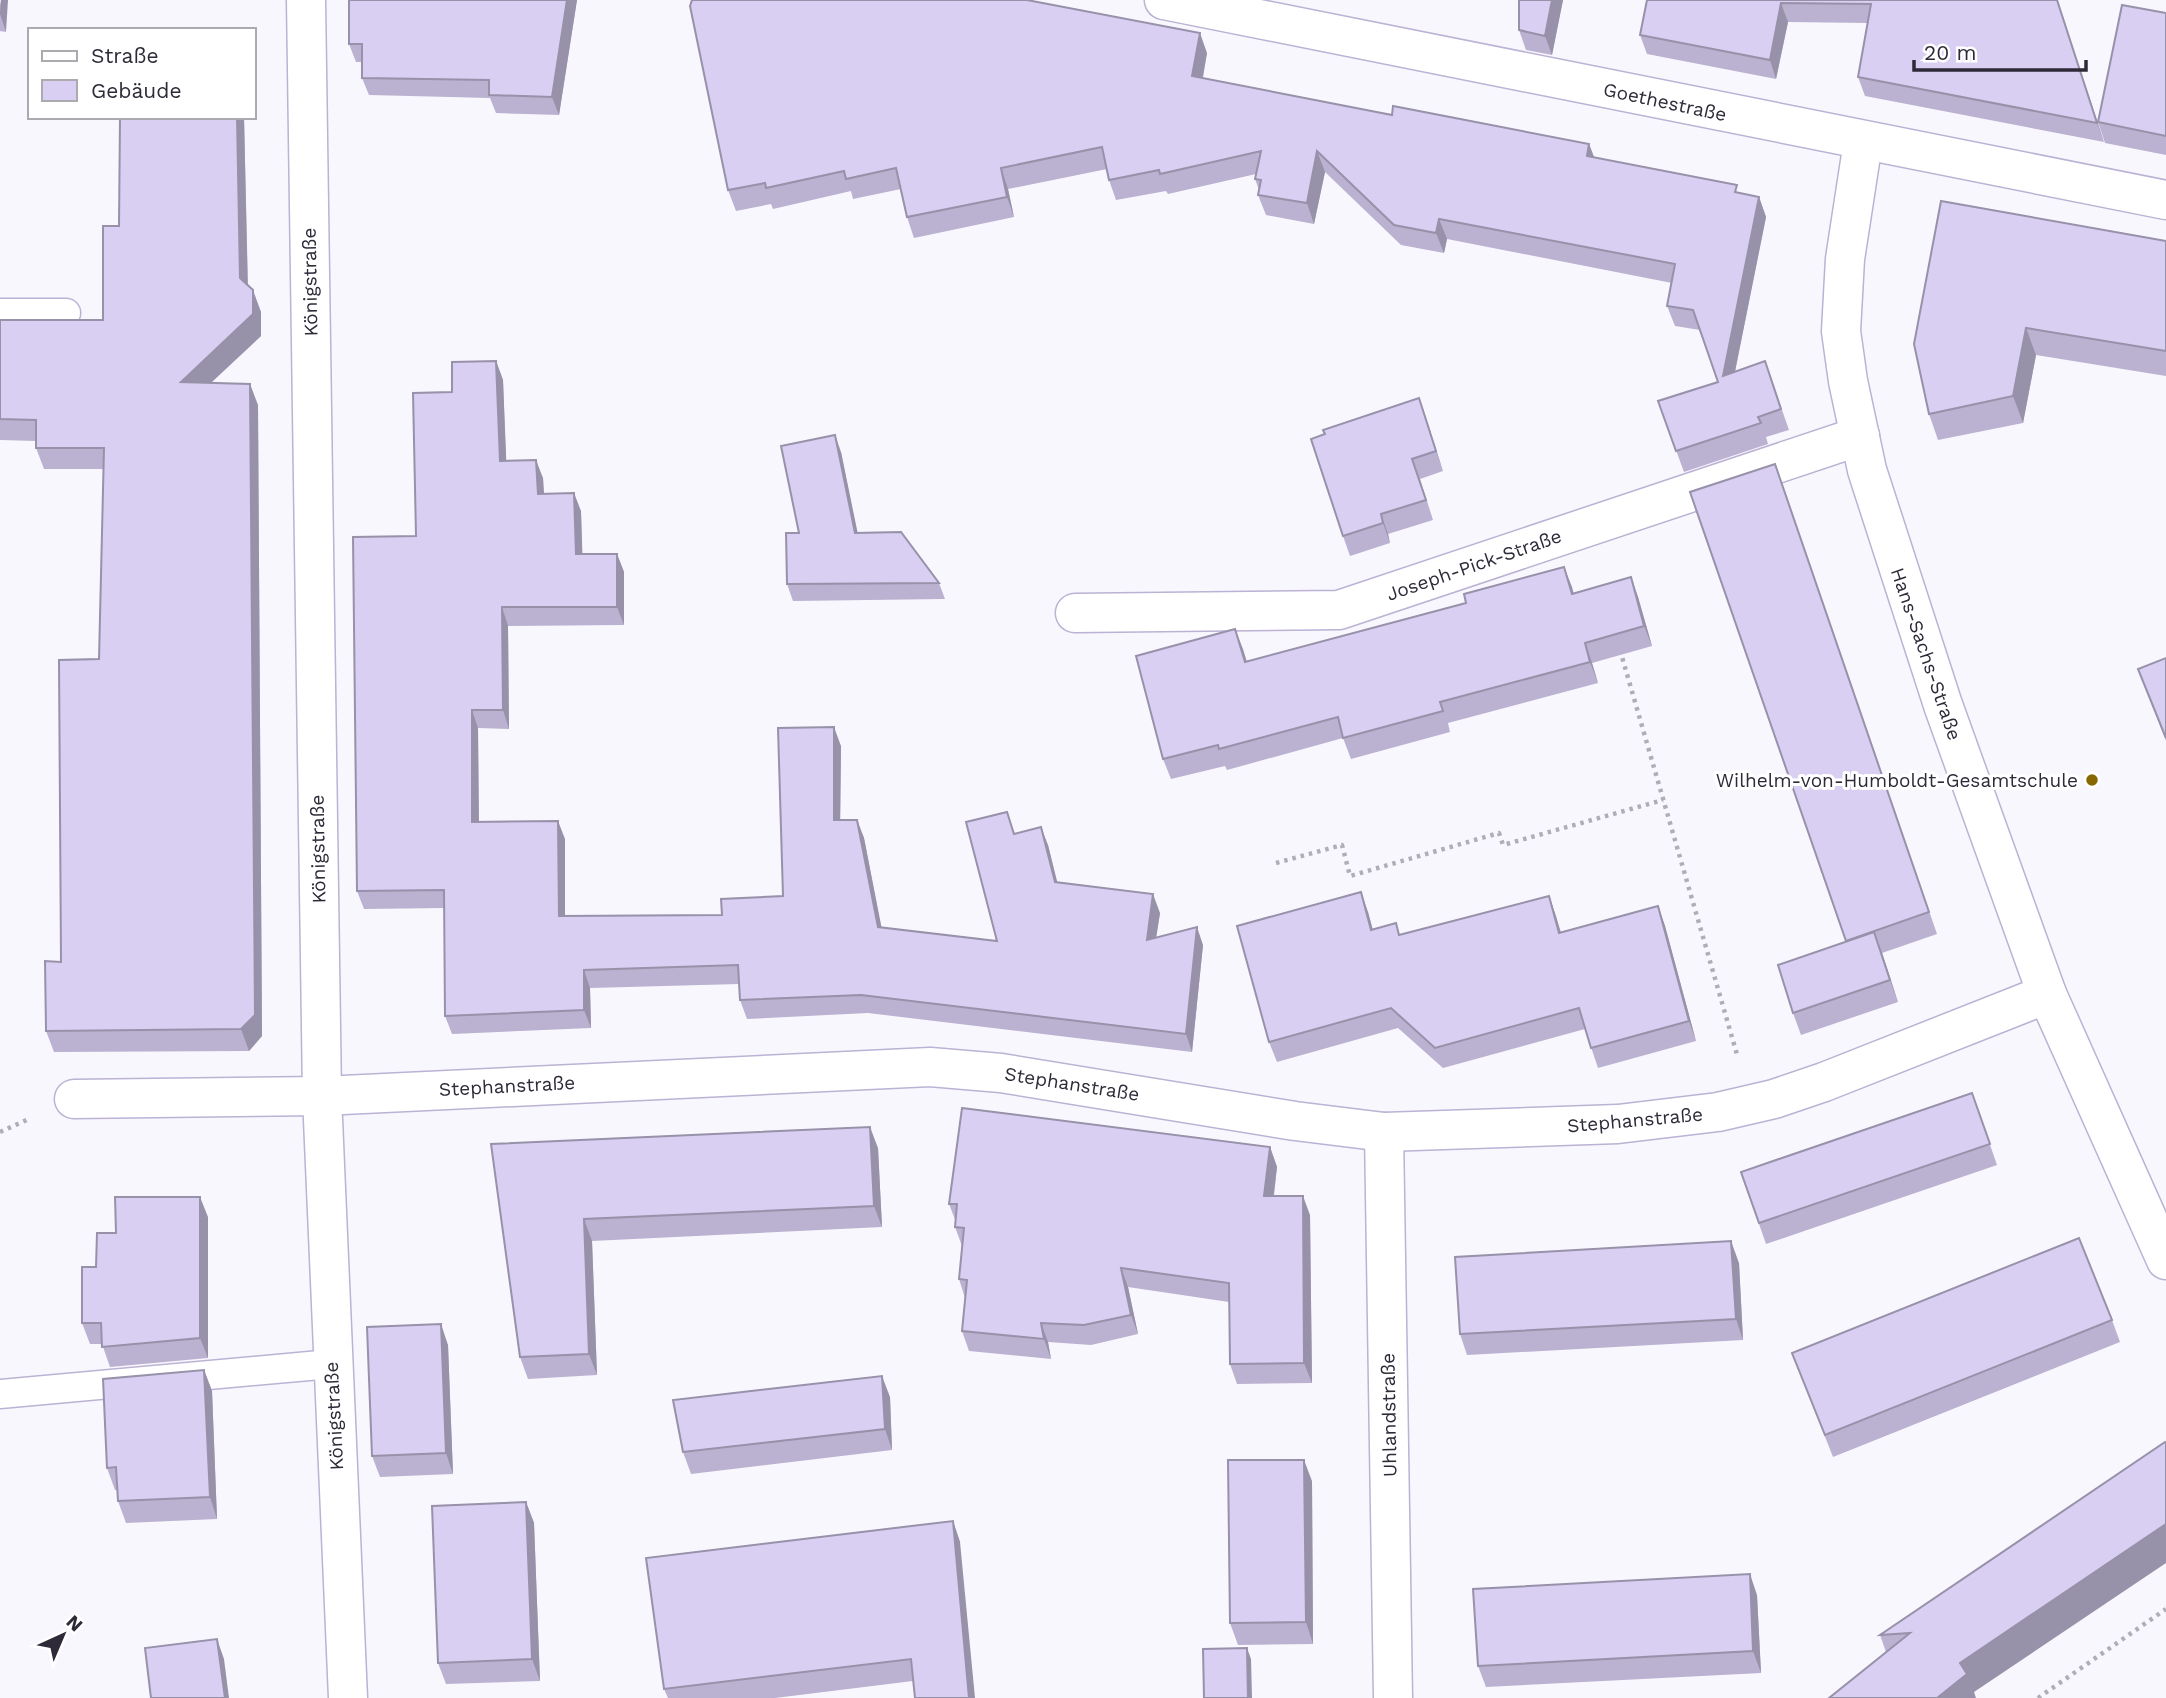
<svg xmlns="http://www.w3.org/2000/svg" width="2166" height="1698" viewBox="0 0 2166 1698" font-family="'Work Sans',sans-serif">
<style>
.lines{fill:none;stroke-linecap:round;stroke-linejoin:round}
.service-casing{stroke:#bbb2d4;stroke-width:31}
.minor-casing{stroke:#bbb2d4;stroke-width:41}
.path{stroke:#b0adb7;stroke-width:4.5;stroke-dasharray:3.5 5;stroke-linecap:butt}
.service{stroke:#fff;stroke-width:28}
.minor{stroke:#fff;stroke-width:38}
.wall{fill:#bab2d0}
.shaded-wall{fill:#9791a9}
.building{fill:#d8cff2;stroke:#9791a9;stroke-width:2}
.poi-dot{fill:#866701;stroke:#fff;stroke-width:2.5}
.labels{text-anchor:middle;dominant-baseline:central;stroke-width:6;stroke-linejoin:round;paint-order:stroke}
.street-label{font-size:19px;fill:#2e2a38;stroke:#fff}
.poi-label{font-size:19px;fill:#2e2a38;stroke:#fff;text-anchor:end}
</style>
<rect width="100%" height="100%" fill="#f9f7fe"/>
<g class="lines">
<defs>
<g id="service">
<path d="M 0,313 L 66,313"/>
<path d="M 0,1394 L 331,1364"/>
</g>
<g id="minor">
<path d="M 306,0 L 322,1096 L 348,1698"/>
<path d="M 1164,0 L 2166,200"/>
<path d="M 1863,142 L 1845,259 L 1841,331 L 1848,381 L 1867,470 L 1943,705 L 2047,994 L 2166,1260"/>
<path d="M 1075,613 L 1339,610 L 1860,436"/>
<path d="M 74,1099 L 322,1096 L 930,1067 L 1001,1073 L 1295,1121 L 1384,1132 L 1618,1124 L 1718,1112 L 1774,1099 L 1824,1082 L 2047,994"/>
<path d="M 1384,1132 L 1393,1698"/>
</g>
</defs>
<use href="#service" class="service-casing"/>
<use href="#minor" class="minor-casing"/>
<g class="path">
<path d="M 1620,650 L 1738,1058"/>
<path d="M 1276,863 L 1342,845 L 1350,876 L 1499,833 L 1503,845 L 1663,800"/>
<path d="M 0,1132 L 29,1119"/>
<path d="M 2038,1698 L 2166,1609"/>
</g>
<use href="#service" class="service"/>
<use href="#minor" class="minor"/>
</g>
<g class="wall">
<path d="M 0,0 L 6,32 L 0,31 Z"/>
<path d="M 577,0 L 559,115 L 496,113 L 490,98 L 369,95 L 362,78 L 362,62 L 356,62 L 349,44 Z"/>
<path d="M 1519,0 L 1563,0 L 1552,55 L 1526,50 L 1519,30 Z"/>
<path d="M 1647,0 L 2057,0 L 2104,142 L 1865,96 L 1858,77 L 1868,23 L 1788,22 L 1776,79 L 1647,54 L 1640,35 Z"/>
<path d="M 2166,13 L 2166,155 L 2105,143 L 2098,122 Z"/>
<path d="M 1207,53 L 1203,78 L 1392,115 L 1589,144 L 1594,157 L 1740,193 L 1759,197 L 1766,217 L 1735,372 L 1765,361 L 1789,430 L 1766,437 L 1768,444 L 1684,472 L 1658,401 L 1718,382 L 1700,330 L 1675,326 L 1667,306 L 1672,283 L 1447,239 L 1444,253 L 1401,245 L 1325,172 L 1314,224 L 1266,215 L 1258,195 L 1259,190 L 1255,179 L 1256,174 L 1168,194 L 1166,191 L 1116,200 L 1109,180 L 1107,169 L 1008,189 L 1014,217 L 914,238 L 907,217 L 901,189 L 853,199 L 851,191 L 773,209 L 771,204 L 736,211 L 728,190 Z"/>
<path d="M 120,117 L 244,117 L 248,285 L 261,312 L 261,336 L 211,383 L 258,405 L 262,1036 L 249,1051 L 54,1052 L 46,1031 L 61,962 L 99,659 L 104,469 L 44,469 L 36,448 L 36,441 L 0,440 L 0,320 L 103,320 L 119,226 Z"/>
<path d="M 2166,241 L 2166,376 L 2036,355 L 2023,423 L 1938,440 L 1929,414 L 1914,344 Z"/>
<path d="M 496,361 L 503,380 L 506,461 L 543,478 L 544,494 L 581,511 L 582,554 L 617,554 L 624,572 L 624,625 L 508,626 L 509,729 L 478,728 L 479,822 L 565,839 L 565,916 L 722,915 L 783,896 L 841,746 L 840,820 L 857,820 L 864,838 L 881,927 L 997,941 L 1015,833 L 1048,845 L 1057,883 L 1160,913 L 1156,937 L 1203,945 L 1192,1052 L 868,1013 L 747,1019 L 740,1000 L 739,984 L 590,988 L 591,1028 L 452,1034 L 445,1016 L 444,908 L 364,909 L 357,891 L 452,392 Z"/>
<path d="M 1419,398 L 1443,471 L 1420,479 L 1433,520 L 1388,534 L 1390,543 L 1350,556 L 1343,536 Z"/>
<path d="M 841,452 L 857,533 L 939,583 L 945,599 L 793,601 L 787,584 L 799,533 Z"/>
<path d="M 1782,485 L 1937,934 L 1882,953 L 1898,1002 L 1801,1035 L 1793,1013 L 1846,942 Z"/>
<path d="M 1564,567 L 1573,593 L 1631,577 L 1638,597 L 1652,646 L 1592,663 L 1598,683 L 1448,723 L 1450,732 L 1351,759 L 1343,738 L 1227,770 L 1225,766 L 1171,779 L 1163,759 L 1235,629 L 1247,662 L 1466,603 Z"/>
<path d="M 2166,658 L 2166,741 L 2138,669 Z"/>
<path d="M 1549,896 L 1561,932 L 1658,906 L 1665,926 L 1696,1041 L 1598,1068 L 1585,1029 L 1443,1068 L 1398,1028 L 1277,1062 L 1269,1042 L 1368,912 L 1373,930 L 1400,935 Z"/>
<path d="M 1972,1093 L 1997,1165 L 1766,1244 L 1741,1172 Z"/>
<path d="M 491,1144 L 878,1148 L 882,1227 L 592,1241 L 597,1375 L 528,1379 L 520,1357 Z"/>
<path d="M 1270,1147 L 1277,1167 L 1274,1196 L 1310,1215 L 1312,1383 L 1237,1384 L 1230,1364 L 1229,1302 L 1128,1287 L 1138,1334 L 1091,1345 L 1048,1342 L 1051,1359 L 969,1351 L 962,1331 L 965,1298 L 959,1279 L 962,1246 L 955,1227 L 956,1222 L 949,1204 Z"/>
<path d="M 208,1217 L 208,1358 L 110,1367 L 102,1344 L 90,1344 L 82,1323 L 96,1267 L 116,1233 Z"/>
<path d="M 1739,1263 L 1743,1340 L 1467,1355 L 1460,1334 Z"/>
<path d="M 2112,1320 L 2120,1342 L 1833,1457 L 1792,1353 Z"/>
<path d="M 448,1345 L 453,1474 L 380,1477 L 372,1456 Z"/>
<path d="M 204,1370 L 212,1391 L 217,1519 L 126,1523 L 118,1501 L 117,1490 L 115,1490 L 107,1468 Z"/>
<path d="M 890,1397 L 892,1450 L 691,1474 L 683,1452 Z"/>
<path d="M 2165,1442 L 1974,1692 L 1886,1652 L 1880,1635 Z"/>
<path d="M 1312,1481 L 1313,1644 L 1238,1645 L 1230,1623 Z"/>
<path d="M 526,1502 L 534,1523 L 540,1681 L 446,1684 L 438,1663 Z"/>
<path d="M 953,1521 L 960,1542 L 913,1681 L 775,1698 L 668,1698 L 664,1689 Z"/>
<path d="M 1757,1595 L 1761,1673 L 1486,1687 L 1478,1666 Z"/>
</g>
<g class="shaded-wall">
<path d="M 1,0 L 8,0 L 6,32 L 0,14 Z"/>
<path d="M 567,0 L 577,0 L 559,115 L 552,97 Z"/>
<path d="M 1552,0 L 1563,0 L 1552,55 L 1545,36 Z"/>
<path d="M 2057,0 L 2061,12 L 2104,142 L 2097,123 Z"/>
<path d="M 1781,3 L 1788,22 L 1776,79 L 1770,60 Z"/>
<path d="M 1200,33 L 1207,53 L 1199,97 L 1192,76 Z"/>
<path d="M 237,117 L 244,117 L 248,299 L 240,278 Z"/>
<path d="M 1589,144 L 1597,165 L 1587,156 Z"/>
<path d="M 1317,151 L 1325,172 L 1314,224 L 1307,203 Z"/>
<path d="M 1001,168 L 1008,189 L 1014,217 L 1007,197 Z"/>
<path d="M 1759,197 L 1766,217 L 1730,396 L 1723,376 Z"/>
<path d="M 1439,219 L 1447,239 L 1444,253 L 1436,233 Z"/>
<path d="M 253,290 L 261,312 L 261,336 L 189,403 L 181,382 Z"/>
<path d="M 2026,328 L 2036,355 L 2023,423 L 2013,396 Z"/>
<path d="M 496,361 L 503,380 L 507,479 L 500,461 Z"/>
<path d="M 250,384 L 258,405 L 262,1036 L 249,1051 L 241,1029 Z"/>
<path d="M 1419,398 L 1426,418 L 1443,471 L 1436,451 Z"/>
<path d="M 835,435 L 841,452 L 861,549 L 855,533 Z"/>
<path d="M 536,460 L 543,478 L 545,513 L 538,494 Z"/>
<path d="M 574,493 L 581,511 L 583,572 L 576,554 Z"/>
<path d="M 1381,514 L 1388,534 L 1390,543 L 1383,523 Z"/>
<path d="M 617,554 L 624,572 L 624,625 L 617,607 Z"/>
<path d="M 1564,567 L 1572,587 L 1579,615 L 1572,594 Z"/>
<path d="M 1631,577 L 1638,597 L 1652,646 L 1644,626 Z"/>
<path d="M 502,607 L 508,626 L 509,729 L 503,710 Z"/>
<path d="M 1235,629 L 1243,649 L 1253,683 L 1245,662 Z"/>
<path d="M 1585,643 L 1592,663 L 1598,683 L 1590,662 Z"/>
<path d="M 472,710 L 478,728 L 479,840 L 472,822 Z"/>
<path d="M 834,727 L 841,746 L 840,838 L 834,820 Z"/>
<path d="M 857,820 L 864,838 L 885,945 L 878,927 Z"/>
<path d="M 558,821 L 565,839 L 565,934 L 559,916 Z"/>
<path d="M 1041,827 L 1048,845 L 1062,901 L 1055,882 Z"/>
<path d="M 1361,892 L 1368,912 L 1378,950 L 1371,930 Z"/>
<path d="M 1153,894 L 1160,913 L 1153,958 L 1147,940 Z"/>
<path d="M 1549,896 L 1556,916 L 1566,953 L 1559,933 Z"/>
<path d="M 1658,906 L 1665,926 L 1696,1041 L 1689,1021 Z"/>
<path d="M 1197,927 L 1203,945 L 1192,1052 L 1186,1034 Z"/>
<path d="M 1874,932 L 1882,953 L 1898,1002 L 1890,980 Z"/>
<path d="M 584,970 L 590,988 L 591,1028 L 584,1010 Z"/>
<path d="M 870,1127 L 878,1148 L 882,1227 L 874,1206 Z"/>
<path d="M 1270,1147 L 1277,1167 L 1271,1216 L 1264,1196 Z"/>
<path d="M 1303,1196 L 1310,1215 L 1312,1383 L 1304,1363 Z"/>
<path d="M 200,1197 L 208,1217 L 208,1358 L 200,1338 Z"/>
<path d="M 584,1219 L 592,1241 L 597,1375 L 589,1354 Z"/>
<path d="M 1731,1241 L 1739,1263 L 1743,1340 L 1736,1319 Z"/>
<path d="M 1121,1268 L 1128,1287 L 1138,1334 L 1131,1315 Z"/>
<path d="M 1041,1323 L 1048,1342 L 1051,1359 L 1044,1339 Z"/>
<path d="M 441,1324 L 448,1345 L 453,1474 L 446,1453 Z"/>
<path d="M 204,1370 L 212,1391 L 217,1519 L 210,1497 Z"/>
<path d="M 882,1376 L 890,1397 L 892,1450 L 885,1429 Z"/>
<path d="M 1304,1460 L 1312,1481 L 1313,1644 L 1306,1622 Z"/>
<path d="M 526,1502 L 534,1523 L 540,1681 L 532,1659 Z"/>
<path d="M 953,1521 L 960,1542 L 975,1698 L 969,1698 Z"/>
<path d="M 2166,1524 L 2166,1563 L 1974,1692 L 1976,1698 L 1937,1698 L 1960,1663 Z"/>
<path d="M 1750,1574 L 1757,1595 L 1761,1673 L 1753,1651 Z"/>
<path d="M 217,1639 L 224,1659 L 229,1698 L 225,1698 Z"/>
<path d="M 1247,1648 L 1251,1659 L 1252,1698 L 1248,1698 Z"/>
</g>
<g class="building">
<path d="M 349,0 L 567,0 L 552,97 L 489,95 L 489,80 L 362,78 L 362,44 L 349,44 Z"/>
<path d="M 692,0 L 1027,0 L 1200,33 L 1192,76 L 1392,115 L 1393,106 L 1589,144 L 1587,156 L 1737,185 L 1735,192 L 1759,197 L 1723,376 L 1765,361 L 1781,409 L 1758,417 L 1761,423 L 1676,451 L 1658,401 L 1718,382 L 1693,310 L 1667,306 L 1675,264 L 1439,219 L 1436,233 L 1394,225 L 1317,151 L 1307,203 L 1258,195 L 1261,180 L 1255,179 L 1261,151 L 1160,174 L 1159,170 L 1109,180 L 1102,147 L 1001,168 L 1007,197 L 907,217 L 896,168 L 846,179 L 844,171 L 766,188 L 765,183 L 728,190 L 690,6 Z"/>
<path d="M 1519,0 L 1552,0 L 1545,36 L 1519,30 Z"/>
<path d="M 1647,0 L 2057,0 L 2097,123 L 1858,77 L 1871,4 L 1781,3 L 1770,60 L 1640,35 Z"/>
<path d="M 2122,5 L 2166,13 L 2166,136 L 2098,122 Z"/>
<path d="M 120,117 L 237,117 L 240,278 L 253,290 L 253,314 L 181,382 L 250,384 L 255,1015 L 241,1029 L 46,1031 L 45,961 L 61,962 L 59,660 L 99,659 L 104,448 L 36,448 L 36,420 L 0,419 L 0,320 L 103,320 L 103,226 L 119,226 Z"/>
<path d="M 1941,201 L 2166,241 L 2166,351 L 2026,328 L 2013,396 L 1929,414 L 1914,344 Z"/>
<path d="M 496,361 L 500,461 L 536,460 L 538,494 L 574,493 L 576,554 L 617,554 L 617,607 L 502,607 L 503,710 L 472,710 L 472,822 L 558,821 L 559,916 L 722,915 L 721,899 L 783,896 L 778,728 L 834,727 L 834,820 L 857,820 L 878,927 L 997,941 L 966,822 L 1007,812 L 1014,834 L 1041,827 L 1055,882 L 1153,894 L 1147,940 L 1197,927 L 1186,1034 L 861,995 L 740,1000 L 738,965 L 584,970 L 584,1010 L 445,1016 L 444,890 L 357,891 L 353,537 L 416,536 L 413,393 L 452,392 L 452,362 Z"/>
<path d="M 1419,398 L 1436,451 L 1412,459 L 1426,500 L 1381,514 L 1383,523 L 1343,536 L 1311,439 L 1325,434 L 1323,430 Z"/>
<path d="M 835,435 L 855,533 L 901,532 L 939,583 L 787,584 L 786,533 L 799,533 L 781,446 Z"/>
<path d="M 1775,464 L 1929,912 L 1846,941 L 1690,492 Z"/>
<path d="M 1564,567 L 1572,594 L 1631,577 L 1644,626 L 1585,643 L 1590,662 L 1440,702 L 1443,711 L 1343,738 L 1338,717 L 1219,749 L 1218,745 L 1163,759 L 1136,656 L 1235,629 L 1245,662 L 1466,603 L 1464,594 Z"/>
<path d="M 2166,658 L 2166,738 L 2138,669 Z"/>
<path d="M 1361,892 L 1371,930 L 1396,923 L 1399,935 L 1549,896 L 1559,933 L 1658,906 L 1689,1021 L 1591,1048 L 1579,1008 L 1435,1048 L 1391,1008 L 1269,1042 L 1237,926 Z"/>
<path d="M 1874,932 L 1890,980 L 1793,1013 L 1778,965 Z"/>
<path d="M 1972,1093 L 1990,1144 L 1759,1223 L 1741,1172 Z"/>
<path d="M 962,1108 L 1270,1147 L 1264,1196 L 1303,1196 L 1304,1363 L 1230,1364 L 1229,1283 L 1121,1268 L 1131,1315 L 1084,1325 L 1041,1323 L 1044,1339 L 962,1331 L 967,1280 L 959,1279 L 964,1228 L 955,1227 L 957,1204 L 949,1204 Z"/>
<path d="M 870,1127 L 874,1206 L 584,1219 L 589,1354 L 520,1357 L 491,1144 Z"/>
<path d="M 115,1197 L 200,1197 L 200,1338 L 102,1347 L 101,1323 L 82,1323 L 82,1267 L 96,1267 L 97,1233 L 116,1233 Z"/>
<path d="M 2079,1238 L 2112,1320 L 1825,1435 L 1792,1353 Z"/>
<path d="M 1731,1241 L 1736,1319 L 1460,1334 L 1455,1257 Z"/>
<path d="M 441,1324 L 446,1453 L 372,1456 L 367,1327 Z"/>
<path d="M 204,1370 L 210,1497 L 118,1501 L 116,1467 L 107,1468 L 103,1379 Z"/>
<path d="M 882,1376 L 885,1429 L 683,1452 L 673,1400 Z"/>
<path d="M 2165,1442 L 2166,1443 L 2166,1524 L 1960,1663 L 1967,1674 L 1937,1698 L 1829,1698 L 1910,1633 L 1880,1635 Z"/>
<path d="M 1228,1460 L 1304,1460 L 1306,1622 L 1230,1623 Z"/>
<path d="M 526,1502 L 532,1659 L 438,1663 L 432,1506 Z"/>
<path d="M 953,1521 L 969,1698 L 915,1698 L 911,1659 L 664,1689 L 646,1558 Z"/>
<path d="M 1750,1574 L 1753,1651 L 1478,1666 L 1473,1589 Z"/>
<path d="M 217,1639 L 225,1698 L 151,1698 L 145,1648 Z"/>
<path d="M 1247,1648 L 1248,1698 L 1204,1698 L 1203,1649 Z"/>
</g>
<circle class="poi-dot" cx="2092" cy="780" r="7"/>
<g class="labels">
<g class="street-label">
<text transform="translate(1665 102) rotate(12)">Goethestraße</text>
<text transform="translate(310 282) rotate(-91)">Königstraße</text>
<text transform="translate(1474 565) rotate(-19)">Joseph-Pick-Straße</text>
<text transform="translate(1926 654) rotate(71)">Hans-Sachs-Straße</text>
<text transform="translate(318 849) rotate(-91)">Königstraße</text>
<text transform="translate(1072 1084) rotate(9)">Stephanstraße</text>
<text transform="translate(507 1086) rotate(-3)">Stephanstraße</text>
<text transform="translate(1635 1120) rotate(-5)">Stephanstraße</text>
<text transform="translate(1389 1415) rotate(-91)">Uhlandstraße</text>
<text transform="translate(334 1416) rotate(-93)">Königstraße</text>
</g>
<g class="poi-label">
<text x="2078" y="780">Wilhelm-von-Humboldt-Gesamtschule</text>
</g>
</g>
<rect x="28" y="28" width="228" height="91" fill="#ffffff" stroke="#abaaaf" stroke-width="2"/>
<rect x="42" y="51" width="35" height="10" fill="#ffffff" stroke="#abaaaf" stroke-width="2"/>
<text x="91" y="63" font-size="21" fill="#2e2a38">Straße</text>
<rect x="42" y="80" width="35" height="21" fill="#d8cff2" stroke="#abaaaf" stroke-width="2"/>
<text x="91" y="98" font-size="21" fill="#2e2a38">Gebäude</text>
<g transform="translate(63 1635) rotate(44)" stroke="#ffffff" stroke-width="5" paint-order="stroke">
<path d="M0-5L12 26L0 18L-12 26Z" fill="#2e2a38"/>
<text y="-10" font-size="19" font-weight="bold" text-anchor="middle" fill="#2e2a38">N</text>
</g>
<path d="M1914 60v10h172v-10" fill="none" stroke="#2e2a38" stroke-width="3.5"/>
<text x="1924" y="60" font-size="21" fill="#2e2a38" stroke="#ffffff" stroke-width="5" paint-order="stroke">20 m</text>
</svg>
